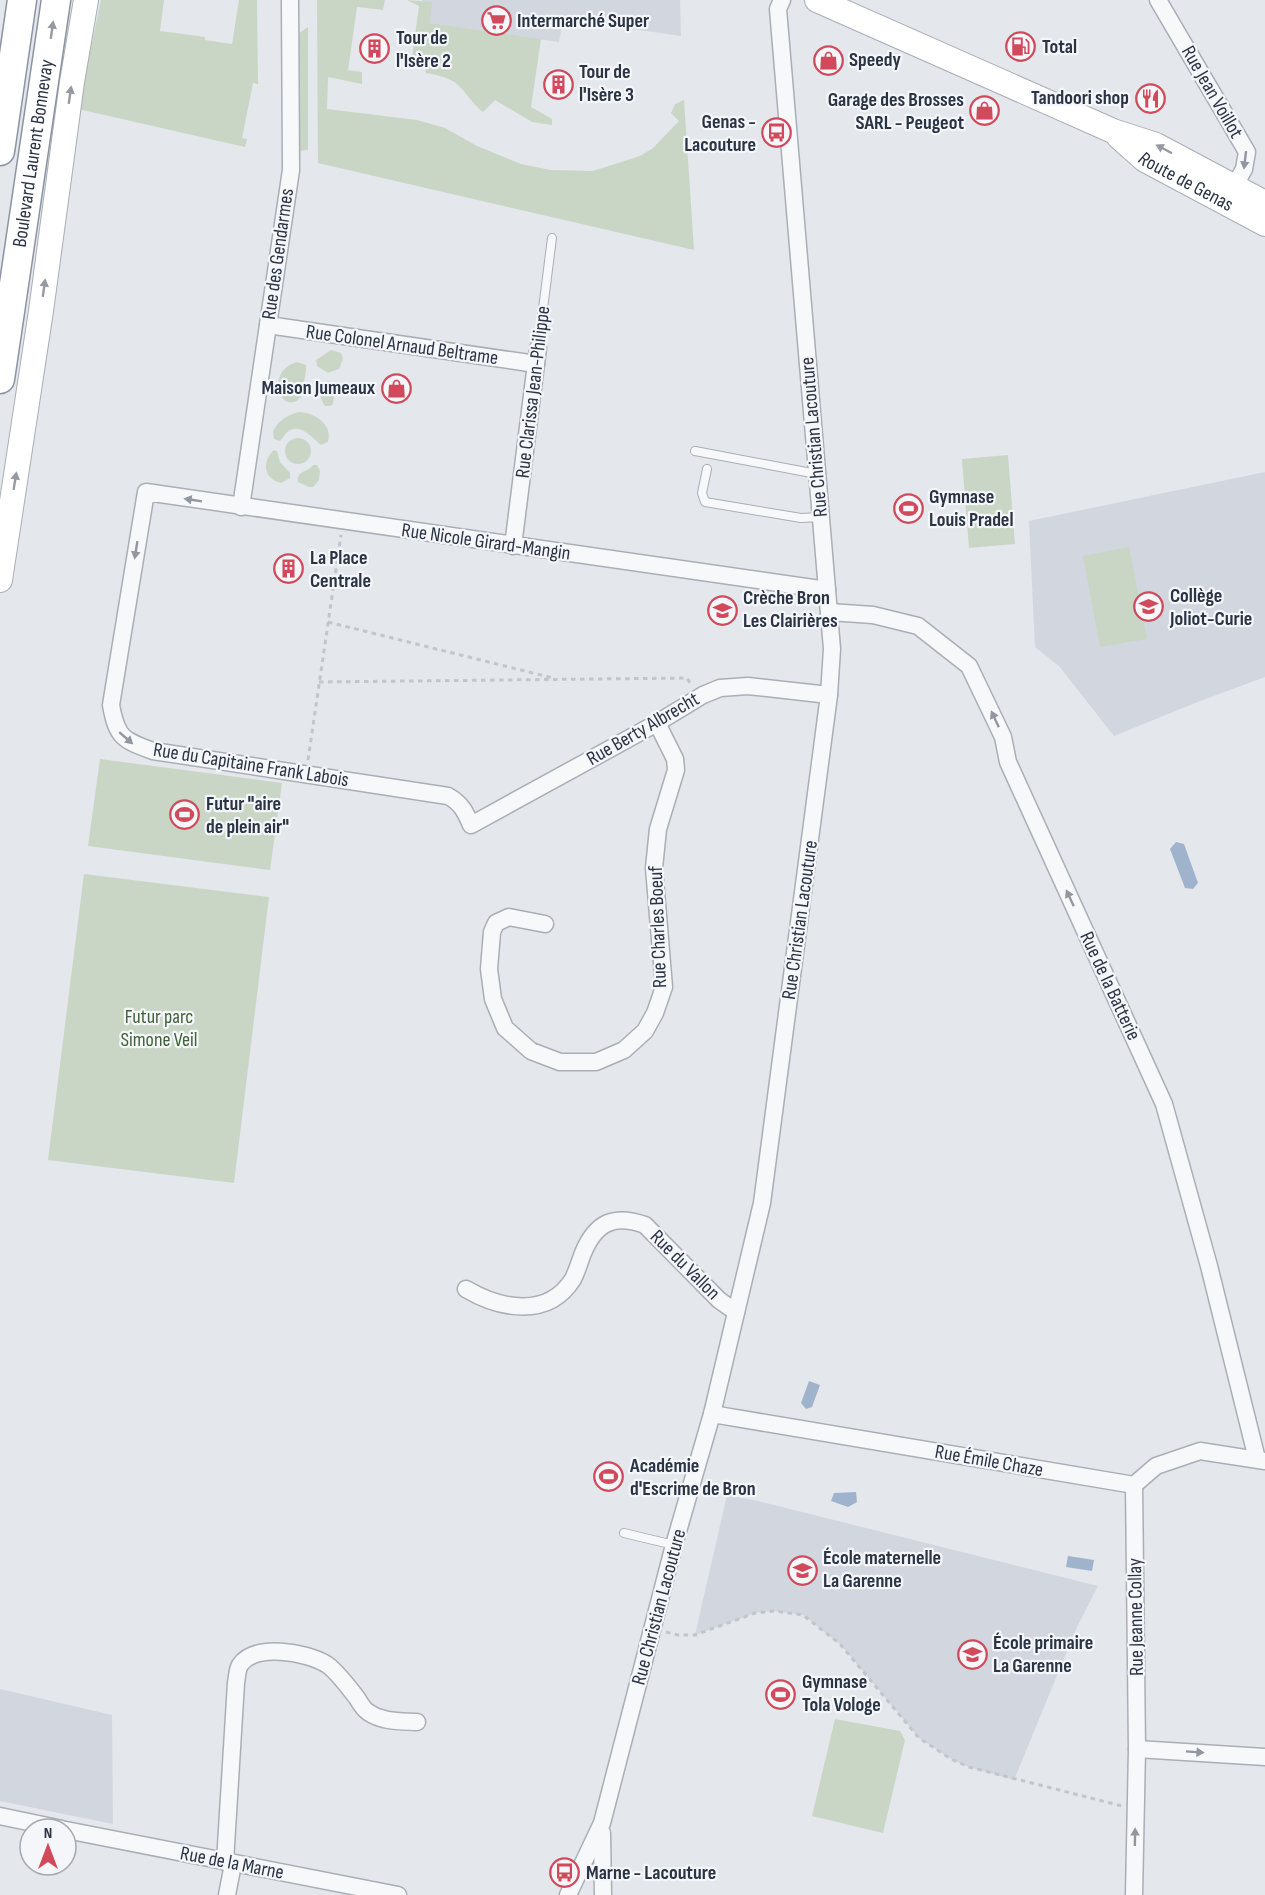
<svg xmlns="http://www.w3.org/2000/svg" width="1265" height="1895" viewBox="0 0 1265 1895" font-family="'Sofia Sans Condensed',sans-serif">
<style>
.built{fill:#d2d6de}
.green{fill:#c9d6c5}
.water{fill:#9fb4cc}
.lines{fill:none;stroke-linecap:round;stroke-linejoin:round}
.service-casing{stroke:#a9aeb7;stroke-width:10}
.minor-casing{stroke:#a9aeb7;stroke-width:19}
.secondary-casing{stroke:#a9aeb7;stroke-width:26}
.trunk-casing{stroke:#8b94a3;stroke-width:31}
.path{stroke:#c2c5cb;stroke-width:3;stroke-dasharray:4.5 4.5;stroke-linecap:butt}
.service{stroke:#f7f8fa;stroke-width:8}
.minor{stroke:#f7f8fa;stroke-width:16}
.secondary{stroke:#fff;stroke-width:24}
.trunk{stroke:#fff;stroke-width:28}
.oneway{fill:#959aa2}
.oneway2{fill:#9196a0}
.labels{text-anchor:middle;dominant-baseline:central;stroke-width:4.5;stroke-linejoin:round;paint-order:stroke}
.poi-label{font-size:20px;font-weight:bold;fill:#2b3445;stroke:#f4f6f9;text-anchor:start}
.street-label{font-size:20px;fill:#2b3445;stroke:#f4f6f9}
.park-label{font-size:20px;fill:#3f6138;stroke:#f4f6f9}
</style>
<rect width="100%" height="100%" fill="#e4e7ec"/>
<g class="built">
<path d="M 422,0 L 680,0 L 681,36 L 563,19 L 559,42 L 429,23 Z"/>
<path d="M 1265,472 L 1265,677 L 1195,703 L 1114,736 L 1059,666 L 1035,647 L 1029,521 Z"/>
<path d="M 727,1495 L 758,1501 L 1098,1586 L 1077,1627 L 1014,1780 L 969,1767 L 951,1759 L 919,1738 L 840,1644 L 803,1615 L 774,1611 L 755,1613 L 695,1635 Z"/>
<path d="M 0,1689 L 112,1715 L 113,1824 L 0,1801 Z"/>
</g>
<g class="green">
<path d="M 101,0 L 164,0 L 160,31 L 205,37 L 205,40 L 232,44 L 239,0 L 257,0 L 258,84 L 253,83 L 242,138 L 247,139 L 245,147 L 78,109 Z"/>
<path d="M 317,0 L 385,0 L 383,10 L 357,7 L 348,70 L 362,72 L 362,84 L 328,77 L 327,109 L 417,120 L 445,128 L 477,146 L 521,164 L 551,170 L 593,171 L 640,156 L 653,148 L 679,121 L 671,113 L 675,104 L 684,100 L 694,250 L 318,163 Z"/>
<path d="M 407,0 L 432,2 L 430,23 L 541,39 L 531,107 L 552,119 L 552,125 L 532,122 L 495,100 L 483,112 C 457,90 467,80 426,73 L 423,61 L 412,58 L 419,6 Z"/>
<path d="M 308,27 L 308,150 L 298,151 L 298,34 Z"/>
<path d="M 331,350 L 341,353 L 343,359 L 339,369 L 328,373 L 317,366 L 316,360 Z"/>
<path d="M 297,362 L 306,365 C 307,373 302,387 301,397 C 282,418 263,372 297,362 Z"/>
<path d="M 328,381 L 333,383 L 335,388 L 333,404 L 330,406 L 325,406 C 320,399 320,394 321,386 Z"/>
<path d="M 299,412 C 315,413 333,424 328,442 L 321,445 C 312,438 300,421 286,433 C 284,436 282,439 280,441 L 274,439 L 273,431 C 279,420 287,415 299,412 Z"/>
<circle cx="298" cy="451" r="13"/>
<path d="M 274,450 L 277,451 L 280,462 L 290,473 L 290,478 L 281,483 C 264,479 261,462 274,450 Z"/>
<path d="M 1008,455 L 1015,544 L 969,548 L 962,459 Z"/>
<path d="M 313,465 L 317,465 L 320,471 L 319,480 L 313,487 L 309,487 L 298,482 C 296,470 308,473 313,465 Z"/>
<path d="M 1129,547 L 1147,639 L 1100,647 L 1083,556 Z"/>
<path d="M 100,759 L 282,783 L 270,870 L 88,846 Z"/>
<path d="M 84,874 L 269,897 L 234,1183 L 48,1160 Z"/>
<path d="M 835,1719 L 900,1731 L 905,1740 L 883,1833 L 812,1816 Z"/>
</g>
<g class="water">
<path d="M 1176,842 L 1184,844 L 1198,883 L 1193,889 L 1185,888 L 1170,849 Z"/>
<path d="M 809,1381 L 820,1385 L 812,1407 L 806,1409 L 801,1403 Z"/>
<path d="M 856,1492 L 857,1502 L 848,1507 L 831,1501 L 834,1493 Z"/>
<path d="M 1068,1556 L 1094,1560 L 1092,1571 L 1066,1567 Z"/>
</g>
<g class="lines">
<defs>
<g id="service">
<path d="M 538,348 L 552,238"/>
<path d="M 695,451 L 817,474"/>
<path d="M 707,469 L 702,493 L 705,502 L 801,518 L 821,517"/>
<path d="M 624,1533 L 674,1545"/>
</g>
<g id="minor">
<path d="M 1158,0 L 1247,152 L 1244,169 L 1229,196"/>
<path d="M 268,325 L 536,364"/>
<path d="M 241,507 L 291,170 L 290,0"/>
<path d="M 513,546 L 538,348"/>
<path d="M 827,590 L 146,492 L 111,705 C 117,738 123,740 153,751 L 448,796 C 461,803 465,811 471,825 L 657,723 L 703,695 L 720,688 L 748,686 L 829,695"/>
<path d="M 830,612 L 873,615 L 918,626 L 969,666 L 1003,737 L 1008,762 L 1164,1104 L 1209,1266 L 1257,1459"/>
<path d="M 545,924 L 509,917 L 496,923 L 492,932 L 489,969 L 493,999 L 505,1028 L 531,1051 L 560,1062 L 596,1062 L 624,1050 L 645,1031 L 655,1013 L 664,987 L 654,868 L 658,829 L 676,770 L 675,759 L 657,723"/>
<path d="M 466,1289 C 500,1309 548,1319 573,1279 C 577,1271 580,1261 583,1253 C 596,1222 614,1214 645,1225 L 719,1300 L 736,1312"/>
<path d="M 712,1414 L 1134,1485 L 1156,1466 L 1200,1451 L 1265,1461"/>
<path d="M 1137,1749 L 1265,1757"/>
<path d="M 0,1816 L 62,1829"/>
<path d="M 66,1830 L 398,1895"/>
<path d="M 602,1833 L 603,1895"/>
<path d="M 225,1862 L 236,1683 C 237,1678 237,1670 240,1665 C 255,1643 306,1652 326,1664 C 335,1669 350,1689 357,1698 C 360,1703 363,1709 368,1712 C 382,1722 400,1721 417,1722"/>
<path d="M 227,1895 L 233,1864"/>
<path d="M 568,1895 L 602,1823 L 674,1545 L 712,1414 L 762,1203 L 829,695 L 832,649 L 778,9 L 782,0"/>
<path d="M 1134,1895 L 1137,1749 L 1134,1485"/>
</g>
<g id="secondary">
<path d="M 817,0 L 1113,131 L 1156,145 L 1265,203"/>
<path id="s1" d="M 1119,137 L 1145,160 L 1265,224"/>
<path d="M 0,580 L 41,311 L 72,82 L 86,0"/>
</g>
<g id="trunk">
<path d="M 0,151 L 22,0"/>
<path id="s2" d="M 0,379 L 56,0"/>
</g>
</defs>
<use href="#service" class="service-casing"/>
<use href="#minor" class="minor-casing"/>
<use href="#secondary" class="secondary-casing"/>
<use href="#trunk" class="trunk-casing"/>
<g class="path">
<path d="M 328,622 L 553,678"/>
<path d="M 319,682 L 687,678 L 691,685"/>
<path d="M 308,760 L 341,535"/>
<path d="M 666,1632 L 678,1635 L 695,1635 L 755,1613 L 774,1611 L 803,1615 L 840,1644 L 919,1738 L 951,1759 L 969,1767 L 1122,1806"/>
</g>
<use href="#service" class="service"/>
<use href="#minor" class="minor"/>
<use href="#secondary" class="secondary"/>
<use href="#trunk" class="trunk"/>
</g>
<defs><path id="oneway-solid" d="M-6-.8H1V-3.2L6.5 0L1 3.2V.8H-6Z" transform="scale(1.5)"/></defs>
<g class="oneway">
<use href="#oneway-solid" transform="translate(52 30) rotate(-82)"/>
<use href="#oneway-solid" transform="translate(70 95) rotate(-82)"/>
<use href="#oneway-solid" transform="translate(1164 149) rotate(-152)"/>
<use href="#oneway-solid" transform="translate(44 288) rotate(-82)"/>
<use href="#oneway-solid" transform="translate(15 481) rotate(-81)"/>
</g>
<g class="oneway2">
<use href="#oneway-solid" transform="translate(1245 160) rotate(97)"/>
<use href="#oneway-solid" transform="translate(193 500) rotate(-171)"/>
<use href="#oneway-solid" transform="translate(136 550) rotate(99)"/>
<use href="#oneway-solid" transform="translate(995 719) rotate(-115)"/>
<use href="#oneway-solid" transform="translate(126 738) rotate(41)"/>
<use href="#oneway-solid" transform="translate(1070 898) rotate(-115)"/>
<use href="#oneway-solid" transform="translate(1195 1752) rotate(4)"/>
<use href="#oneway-solid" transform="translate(1135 1837) rotate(-89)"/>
</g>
<defs>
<symbol id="supermarket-ring" viewBox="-11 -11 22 22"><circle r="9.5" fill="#f4f6f9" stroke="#d1495b" stroke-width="1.5"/><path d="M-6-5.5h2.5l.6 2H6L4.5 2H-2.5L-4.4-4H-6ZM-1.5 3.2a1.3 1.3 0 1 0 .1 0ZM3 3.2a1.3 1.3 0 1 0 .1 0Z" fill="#d1495b"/></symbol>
<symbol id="fuel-ring" viewBox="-11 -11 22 22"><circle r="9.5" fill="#f4f6f9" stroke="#d1495b" stroke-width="1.5"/><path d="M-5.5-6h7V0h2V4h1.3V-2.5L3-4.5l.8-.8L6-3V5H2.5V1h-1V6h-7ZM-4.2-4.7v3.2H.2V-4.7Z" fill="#d1495b"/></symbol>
<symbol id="building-ring" viewBox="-11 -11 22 22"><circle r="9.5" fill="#f4f6f9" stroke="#d1495b" stroke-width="1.5"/><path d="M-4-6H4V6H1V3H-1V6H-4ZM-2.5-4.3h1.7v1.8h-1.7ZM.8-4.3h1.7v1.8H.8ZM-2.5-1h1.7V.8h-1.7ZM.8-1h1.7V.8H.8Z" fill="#d1495b"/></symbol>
<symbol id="shop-ring" viewBox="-11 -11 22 22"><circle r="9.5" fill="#f4f6f9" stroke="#d1495b" stroke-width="1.5"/><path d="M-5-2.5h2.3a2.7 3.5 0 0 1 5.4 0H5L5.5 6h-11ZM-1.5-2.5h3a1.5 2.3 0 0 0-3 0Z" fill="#d1495b"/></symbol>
<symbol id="restaurant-ring" viewBox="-11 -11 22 22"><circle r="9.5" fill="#f4f6f9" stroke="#d1495b" stroke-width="1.5"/><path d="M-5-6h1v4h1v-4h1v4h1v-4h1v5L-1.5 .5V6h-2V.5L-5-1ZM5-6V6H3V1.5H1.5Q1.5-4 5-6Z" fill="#d1495b"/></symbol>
<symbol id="bus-ring" viewBox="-11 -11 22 22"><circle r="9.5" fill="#f4f6f9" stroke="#d1495b" stroke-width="1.5"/><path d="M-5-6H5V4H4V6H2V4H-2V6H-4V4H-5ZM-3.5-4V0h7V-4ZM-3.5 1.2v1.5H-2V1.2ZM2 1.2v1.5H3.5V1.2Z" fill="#d1495b"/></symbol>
<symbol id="stadium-ring" viewBox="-11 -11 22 22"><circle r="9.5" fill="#f4f6f9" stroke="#d1495b" stroke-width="1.5"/><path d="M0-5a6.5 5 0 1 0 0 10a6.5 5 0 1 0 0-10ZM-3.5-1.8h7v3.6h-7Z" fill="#d1495b"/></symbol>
<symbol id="school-ring" viewBox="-11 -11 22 22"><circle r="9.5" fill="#f4f6f9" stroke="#d1495b" stroke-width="1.5"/><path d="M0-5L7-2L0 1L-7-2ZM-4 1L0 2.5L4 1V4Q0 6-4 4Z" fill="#d1495b"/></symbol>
</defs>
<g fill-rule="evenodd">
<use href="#supermarket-ring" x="480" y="4" width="33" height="33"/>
<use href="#fuel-ring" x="1004" y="30" width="33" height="33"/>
<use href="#building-ring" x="358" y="32" width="33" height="33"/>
<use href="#shop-ring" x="812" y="44" width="33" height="33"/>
<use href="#building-ring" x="542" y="68" width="33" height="33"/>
<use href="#restaurant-ring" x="1134" y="82" width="33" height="33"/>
<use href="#shop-ring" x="968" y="94" width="33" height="33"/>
<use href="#bus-ring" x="760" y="116" width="33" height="33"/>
<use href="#shop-ring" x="380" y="372" width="33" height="33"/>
<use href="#stadium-ring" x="892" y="492" width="33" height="33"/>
<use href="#building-ring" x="272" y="552" width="33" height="33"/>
<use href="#school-ring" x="1132" y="590" width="33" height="33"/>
<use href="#school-ring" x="706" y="594" width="33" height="33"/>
<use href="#stadium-ring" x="168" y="798" width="33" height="33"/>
<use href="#stadium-ring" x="592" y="1460" width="33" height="33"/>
<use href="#school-ring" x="786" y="1554" width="33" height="33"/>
<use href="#school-ring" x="956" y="1638" width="33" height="33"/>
<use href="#stadium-ring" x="764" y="1678" width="33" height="33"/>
<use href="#bus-ring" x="548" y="1856" width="33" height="33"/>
</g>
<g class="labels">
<g class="poi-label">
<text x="517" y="21">Intermarché Super</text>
<text x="396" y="38">Tour de<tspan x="396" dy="23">l'Isère 2</tspan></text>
<text x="1042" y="47">Total</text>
<text x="849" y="60">Speedy</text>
<text x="579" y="72">Tour de<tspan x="579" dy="23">l'Isère 3</tspan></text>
<text x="1129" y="98" text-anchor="end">Tandoori shop</text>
<text x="964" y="100" text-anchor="end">Garage des Brosses<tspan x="964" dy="23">SARL - Peugeot</tspan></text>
<text x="756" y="122" text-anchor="end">Genas -<tspan x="756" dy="23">Lacouture</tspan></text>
<text x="375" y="388" text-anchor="end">Maison Jumeaux</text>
<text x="929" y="497">Gymnase<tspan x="929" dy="23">Louis Pradel</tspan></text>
<text x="310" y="558">La Place<tspan x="310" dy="23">Centrale</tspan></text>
<text x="1170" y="596">Collège<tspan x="1170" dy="23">Joliot-Curie</tspan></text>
<text x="743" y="598">Crèche Bron<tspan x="743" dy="23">Les Clairières</tspan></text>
<text x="206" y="804">Futur "aire<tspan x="206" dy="23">de plein air"</tspan></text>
<text x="630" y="1466">Académie<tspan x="630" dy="23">d'Escrime de Bron</tspan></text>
<text x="823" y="1558">École maternelle<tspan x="823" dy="23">La Garenne</tspan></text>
<text x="993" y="1643">École primaire<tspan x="993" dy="23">La Garenne</tspan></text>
<text x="802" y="1682">Gymnase<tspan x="802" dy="23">Tola Vologe</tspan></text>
<text x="586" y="1873">Marne - Lacouture</text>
</g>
<g class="street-label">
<text transform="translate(1212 92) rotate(60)">Rue Jean Voillot</text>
<text stroke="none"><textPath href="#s2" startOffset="228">Boulevard Laurent Bonnevay</textPath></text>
<text stroke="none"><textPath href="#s1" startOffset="81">Route de Genas</textPath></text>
<text transform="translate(278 254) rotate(-82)">Rue des Gendarmes</text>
<text transform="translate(402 345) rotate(8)">Rue Colonel Arnaud Beltrame</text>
<text transform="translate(533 392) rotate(-83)">Rue Clarissa Jean-Philippe</text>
<text transform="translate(814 437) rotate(-95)">Rue Christian Lacouture</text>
<text transform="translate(486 542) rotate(8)">Rue Nicole Girard-Mangin</text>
<text transform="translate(643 729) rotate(-30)">Rue Berty Albrecht</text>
<text transform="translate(251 765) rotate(9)">Rue du Capitaine Frank Labois</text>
<text transform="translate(800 920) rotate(-82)">Rue Christian Lacouture</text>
<text transform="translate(658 927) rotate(-92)">Rue Charles Boeuf</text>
<text transform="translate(1110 986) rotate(65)">Rue de la Batterie</text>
<text transform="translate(685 1265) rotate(45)">Rue du Vallon</text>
<text transform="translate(989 1461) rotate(10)">Rue Émile Chaze</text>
<text transform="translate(659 1607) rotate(-75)">Rue Christian Lacouture</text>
<text transform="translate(1136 1617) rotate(-91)">Rue Jeanne Collay</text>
<text transform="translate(232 1863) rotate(11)">Rue de la Marne</text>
</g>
<g class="park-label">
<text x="159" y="1017">Futur parc<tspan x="159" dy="23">Simone Veil</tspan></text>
</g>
</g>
<g transform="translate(48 1847)"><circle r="28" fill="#f4f6f9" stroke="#a4a8b1" stroke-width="1.5"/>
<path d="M0-4.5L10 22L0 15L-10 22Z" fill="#d1495b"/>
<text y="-9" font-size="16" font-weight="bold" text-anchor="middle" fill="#2b3445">N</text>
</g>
</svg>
